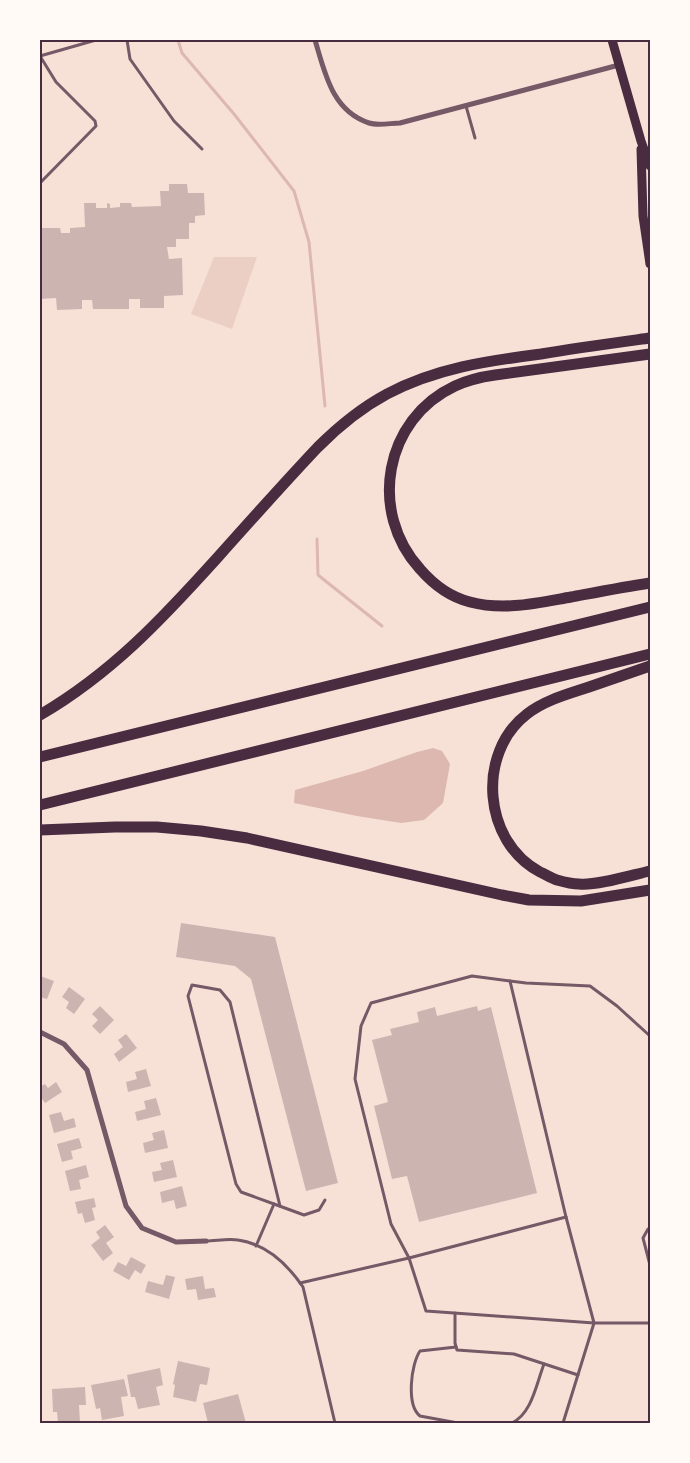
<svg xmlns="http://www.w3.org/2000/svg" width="690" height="1463" viewBox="0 0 690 1463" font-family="'DejaVu Sans',sans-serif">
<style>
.green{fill:#ebcfc5}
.water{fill:#dcb8b0}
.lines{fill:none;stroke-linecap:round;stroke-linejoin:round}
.stream{stroke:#dcb8b0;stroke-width:3}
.building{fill:#ccb4b1}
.service{stroke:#755966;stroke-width:3}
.minor{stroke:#755966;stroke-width:5}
.secondary{stroke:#4a2c40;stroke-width:9}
.motorway{stroke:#4a2c40;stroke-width:11}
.neatline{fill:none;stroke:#4a2c40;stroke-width:2}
</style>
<rect width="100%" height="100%" fill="#f7e1d7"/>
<path class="green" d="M 214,257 L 257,257 L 232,329 L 191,314 Z"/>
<path class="water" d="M 433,748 L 442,751 L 450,764 L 443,803 L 424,820 L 401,823 L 357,816 L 294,803 L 295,790 L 363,771 L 417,752 Z"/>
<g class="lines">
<g class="stream">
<path d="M 178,40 L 182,53 L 234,114 L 294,191 L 309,242 L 325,406"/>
<path d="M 317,539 L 318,575 L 382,626"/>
</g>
</g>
<g class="building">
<path d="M 169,184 L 187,184 L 188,193 L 204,193 L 205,215 L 195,216 L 195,223 L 189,223 L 189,239 L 176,239 L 176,247 L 167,247 L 169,259 L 182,258 L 183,295 L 164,296 L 164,308 L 140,308 L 140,299 L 129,299 L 129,309 L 93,309 L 92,300 L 82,300 L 82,309 L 57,310 L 56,298 L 40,299 L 40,228 L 60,228 L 61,233 L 70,233 L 70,228 L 85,227 L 84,203 L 96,203 L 96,208 L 107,208 L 107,203 L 110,204 L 110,208 L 120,207 L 120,203 L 131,203 L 132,207 L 161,206 L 160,191 L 169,191 Z"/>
<path d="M 181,923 L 275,937 L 338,1183 L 306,1191 L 251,979 L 235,966 L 176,957 Z"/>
<path d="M 40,976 L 54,981 L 47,999 L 40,997 Z"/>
<path d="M 69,987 L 85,999 L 74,1014 L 66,1008 L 69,1002 L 62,997 Z"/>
<path d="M 100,1006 L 114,1020 L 100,1034 L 92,1026 L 98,1020 L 92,1014 Z"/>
<path d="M 477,1006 L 478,1011 L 491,1007 L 537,1193 L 419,1222 L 407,1176 L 392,1179 L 374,1106 L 388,1102 L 372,1040 L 392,1035 L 390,1029 L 419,1022 L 417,1012 L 435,1007 L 437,1016 Z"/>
<path d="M 126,1034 L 137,1048 L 119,1062 L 114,1054 L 123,1047 L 118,1040 Z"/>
<path d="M 146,1069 L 151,1086 L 128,1092 L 126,1082 L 137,1079 L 135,1072 Z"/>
<path d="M 56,1082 L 62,1092 L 45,1103 L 40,1096 L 40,1087 L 45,1084 L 48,1088 Z"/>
<path d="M 156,1098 L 161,1115 L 137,1121 L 135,1112 L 146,1109 L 144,1101 Z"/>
<path d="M 61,1112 L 64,1121 L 74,1118 L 76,1127 L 54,1133 L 49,1115 Z"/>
<path d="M 164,1130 L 168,1148 L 145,1153 L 143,1143 L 154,1140 L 152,1133 Z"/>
<path d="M 79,1138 L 82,1148 L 71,1151 L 73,1159 L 62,1162 L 57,1144 Z"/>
<path d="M 173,1160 L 177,1177 L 154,1182 L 152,1172 L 162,1170 L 160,1163 Z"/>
<path d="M 86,1165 L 89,1177 L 79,1180 L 81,1189 L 70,1191 L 65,1171 Z"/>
<path d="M 182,1186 L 187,1206 L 176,1209 L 174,1200 L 162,1203 L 160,1192 Z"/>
<path d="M 94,1198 L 96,1207 L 92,1208 L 95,1220 L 85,1223 L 82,1213 L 78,1214 L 75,1202 Z"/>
<path d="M 105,1225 L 114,1237 L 106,1243 L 113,1253 L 103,1261 L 91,1245 L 100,1238 L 96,1232 Z"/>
<path d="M 131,1257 L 146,1265 L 141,1274 L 135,1270 L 129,1280 L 113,1271 L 118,1262 L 126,1266 Z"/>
<path d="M 166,1275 L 175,1277 L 169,1299 L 145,1292 L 148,1281 L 163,1285 Z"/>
<path d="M 203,1276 L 205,1289 L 214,1288 L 216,1297 L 198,1300 L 196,1289 L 187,1290 L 185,1279 Z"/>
<path d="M 178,1361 L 210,1368 L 207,1385 L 200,1384 L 196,1402 L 173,1397 L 175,1385 L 173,1384 Z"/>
<path d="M 160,1368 L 163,1385 L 156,1387 L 160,1405 L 138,1409 L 135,1397 L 131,1397 L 127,1375 Z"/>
<path d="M 124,1379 L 128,1396 L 121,1397 L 124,1416 L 102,1420 L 100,1408 L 96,1409 L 91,1385 Z"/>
<path d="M 85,1387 L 86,1405 L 79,1405 L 80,1423 L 58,1423 L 57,1412 L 53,1412 L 52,1389 Z"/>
<path d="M 238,1394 L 246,1423 L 208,1423 L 203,1403 Z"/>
</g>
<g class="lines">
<g class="service">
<path d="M 127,40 L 130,59 L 174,121 L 202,149"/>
<path d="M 40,56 L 56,82 L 95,121 L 96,126 L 40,183"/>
<path d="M 40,56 L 96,40"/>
<path d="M 466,106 L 475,138"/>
<path d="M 510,981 L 566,1217 L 594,1323 L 563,1423"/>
<path d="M 274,1204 L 304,1215 L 319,1210 L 325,1200"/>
<path d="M 566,1217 L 409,1258 L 391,1224 L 355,1079 L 361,1026 L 371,1003 L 472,976 L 526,983 L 590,986 L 617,1006 L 650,1036"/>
<path d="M 650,1229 L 648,1229 L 643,1238 L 650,1265"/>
<path d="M 206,1241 C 216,1241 228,1238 238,1240 C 266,1244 288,1265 303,1287 L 335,1423"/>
<path d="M 256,1246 L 274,1204 L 241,1192 L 236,1184 L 188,996 L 192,985 L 220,990 L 230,1002 L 280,1206"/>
<path d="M 300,1283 L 409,1258 L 426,1311 L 594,1323 L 650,1323"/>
<path d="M 455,1313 L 455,1343 L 457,1350 L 514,1354 L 578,1375"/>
<path d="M 456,1347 L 420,1351 C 411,1364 406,1405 420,1416 L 458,1423"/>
<path d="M 512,1423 C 532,1413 536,1385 544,1364"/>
</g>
<g class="minor">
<path d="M 315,40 C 325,73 332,111 369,123 C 378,126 391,123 400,123 L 619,65"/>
<path d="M 40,1032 L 64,1044 L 87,1070 L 126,1206 L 142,1228 L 176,1242 L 206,1241"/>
</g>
<g class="secondary">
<path d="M 612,40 L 641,141 L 650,166"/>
<path d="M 641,149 L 643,216 L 650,264"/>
</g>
<g class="motorway">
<path d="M 650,354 L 495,375 C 481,377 468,380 455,386 C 384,419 368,512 420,569 C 433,584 450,597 470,602 C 504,611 537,603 571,597 C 598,592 624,587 650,583"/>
<path d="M 650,666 C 630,673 609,680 589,687 C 568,694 545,700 527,714 C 476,753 483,842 540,872 C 545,874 551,878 557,880 C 564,882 572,884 579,884 C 597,886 632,875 650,871"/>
<path d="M 40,715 C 112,673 163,618 218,557 C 251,520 284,483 318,447 C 339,426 361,408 387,394 C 436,368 487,361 541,354 C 577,348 614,343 650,338"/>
<path d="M 40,757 L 650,607"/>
<path d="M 40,805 L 650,654"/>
<path d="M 40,830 L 115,827 L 157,827 L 201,831 L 247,838 L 502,895 L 529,900 L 581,901 L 650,890"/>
</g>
</g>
<rect width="690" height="1463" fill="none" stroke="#fffaf5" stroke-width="82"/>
<rect x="41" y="41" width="608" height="1381" class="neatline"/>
</svg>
